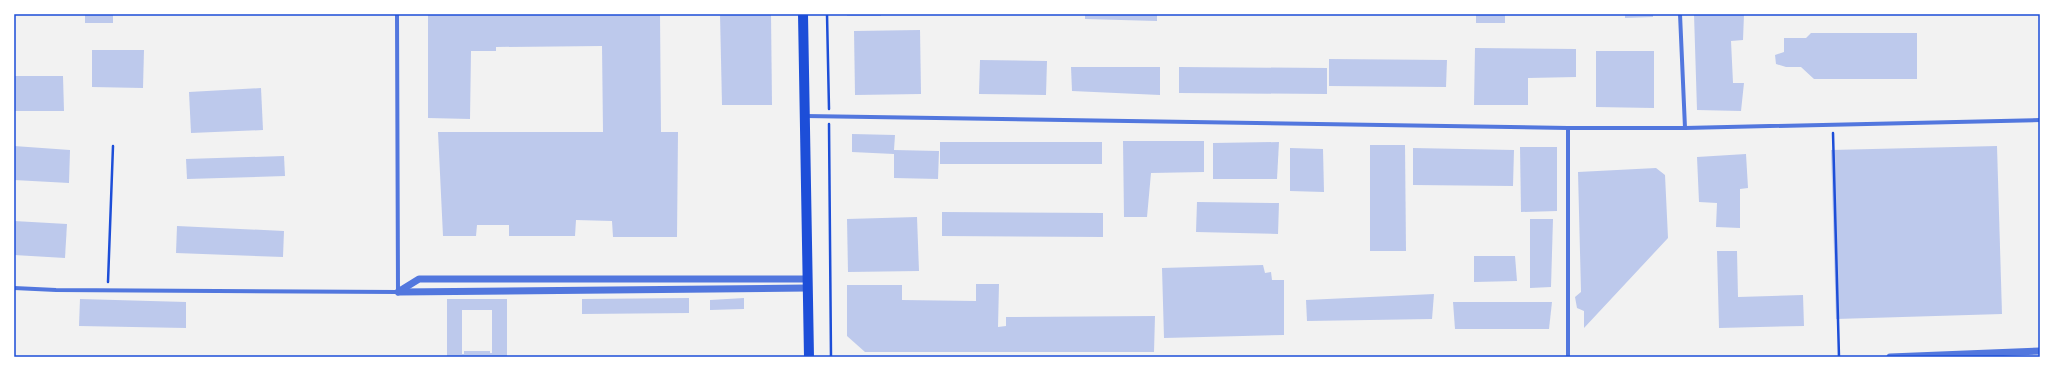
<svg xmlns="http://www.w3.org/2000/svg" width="2054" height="371" viewBox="0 0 2054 371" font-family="Literata,serif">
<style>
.building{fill:#bdc9ec;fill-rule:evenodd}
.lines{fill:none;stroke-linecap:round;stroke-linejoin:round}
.path{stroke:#1d4ed8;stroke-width:2.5}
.minor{stroke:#5277de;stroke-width:4}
.tertiary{stroke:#5277de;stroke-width:7}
.primary{stroke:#1d4ed8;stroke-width:10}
.neatline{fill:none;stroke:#1d4ed8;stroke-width:1.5}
</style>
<rect width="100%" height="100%" fill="#f2f2f2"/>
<g class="building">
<rect x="85" y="14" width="28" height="9"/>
<path d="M 428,14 L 660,14 L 661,132 L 678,132 L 677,237 L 613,237 L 612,221 L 576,220 L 575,236 L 509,236 L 509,225 L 477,225 L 476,236 L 443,236 L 438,132 L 603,132 L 602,46 L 496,47 L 496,51 L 471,51 L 470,119 L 428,118 Z"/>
<path d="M 720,14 L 771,14 L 772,105 L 722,105 Z"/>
<rect x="847" y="14" width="34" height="2"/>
<path d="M 1085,14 L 1157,14 L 1157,21 L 1085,19 Z"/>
<rect x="1476" y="14" width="29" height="9"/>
<path d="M 1625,14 L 1653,14 L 1653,17 L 1625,18 Z"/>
<path d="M 1694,14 L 1744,14 L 1743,40 L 1731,41 L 1733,83 L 1744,83 L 1741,111 L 1697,110 Z"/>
<path d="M 920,30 L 921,94 L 855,95 L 854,31 Z"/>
<path d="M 1811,33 L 1917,33 L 1917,79 L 1814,79 L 1801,67 L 1786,67 L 1776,64 L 1775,55 L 1784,52 L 1784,38 L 1806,38 Z"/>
<path d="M 1475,48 L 1576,49 L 1576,77 L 1528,78 L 1528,105 L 1474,105 Z"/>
<path d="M 92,50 L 144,50 L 143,88 L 92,87 Z"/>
<path d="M 1596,51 L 1654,51 L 1654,108 L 1596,107 Z"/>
<path d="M 1329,59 L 1447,60 L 1446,87 L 1329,86 Z"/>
<path d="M 980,60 L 1047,61 L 1046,95 L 979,94 Z"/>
<path d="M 1071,67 L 1160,67 L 1160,95 L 1072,91 Z"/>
<path d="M 1179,67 L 1327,68 L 1327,94 L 1179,93 Z"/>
<path d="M 14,76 L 63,76 L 64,111 L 14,111 Z"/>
<path d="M 261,88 L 263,130 L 191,133 L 189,92 Z"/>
<path d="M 852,134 L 895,135 L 894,150 L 939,151 L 938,179 L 894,178 L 894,154 L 852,152 Z"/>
<path d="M 1123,141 L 1204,141 L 1204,172 L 1151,173 L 1147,217 L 1124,217 Z"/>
<rect x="940" y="142" width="162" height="22"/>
<path d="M 1279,142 L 1277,179 L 1213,179 L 1213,143 Z"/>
<path d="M 1370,145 L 1405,145 L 1406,251 L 1370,251 Z"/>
<path d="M 14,146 L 70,150 L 69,183 L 14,180 Z"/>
<path d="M 1997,146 L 2002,314 L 1836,319 L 1831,150 Z"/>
<path d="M 1520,147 L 1557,147 L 1557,211 L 1521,212 Z"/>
<path d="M 1290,148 L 1323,149 L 1324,192 L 1290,191 Z"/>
<path d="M 1413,148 L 1514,150 L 1513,186 L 1413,185 Z"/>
<path d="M 1746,154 L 1748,188 L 1740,189 L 1740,228 L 1716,227 L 1717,203 L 1699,202 L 1697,157 Z"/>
<path d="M 284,156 L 285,176 L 187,179 L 186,159 Z"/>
<path d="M 1656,168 L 1665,175 L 1668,238 L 1584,328 L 1584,311 L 1577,308 L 1575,297 L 1581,292 L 1578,172 Z"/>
<path d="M 1197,202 L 1279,203 L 1278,234 L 1196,232 Z"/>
<path d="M 942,212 L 1103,213 L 1103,237 L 942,236 Z"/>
<path d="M 917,217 L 919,271 L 848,272 L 847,219 Z"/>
<path d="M 1530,219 L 1553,219 L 1551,287 L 1530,288 Z"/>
<path d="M 14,221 L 67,224 L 65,258 L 14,255 Z"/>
<path d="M 177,226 L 284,231 L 283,257 L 176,253 Z"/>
<path d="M 1717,251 L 1737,251 L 1738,297 L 1803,295 L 1804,326 L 1719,328 Z"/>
<path d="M 1474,256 L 1515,256 L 1517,281 L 1474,282 Z"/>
<path d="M 1263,265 L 1265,273 L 1271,272 L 1272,280 L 1284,280 L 1284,335 L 1164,338 L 1162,268 Z"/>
<path d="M 976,284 L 999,284 L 998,327 L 1006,326 L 1006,317 L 1155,316 L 1154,352 L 865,352 L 847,336 L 847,285 L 902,285 L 902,300 L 976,301 Z"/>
<path d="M 1434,294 L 1432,319 L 1307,321 L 1306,300 Z"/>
<path d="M 689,298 L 689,313 L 582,314 L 582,299 Z"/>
<path d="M 744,298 L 744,309 L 710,310 L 710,300 Z"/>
<path d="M 80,299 L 186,302 L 186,328 L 79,326 Z"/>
<path d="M 447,299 L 507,299 L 507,357 L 447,357 ZM 462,310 L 492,310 L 492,353 L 490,353 L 490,351 L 464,351 L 464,354 L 462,354 Z"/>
<path d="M 1453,302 L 1552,302 L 1549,329 L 1455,329 Z"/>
</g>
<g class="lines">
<g class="path">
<path d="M 827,14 L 829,109"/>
<path d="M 829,124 L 831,357"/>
<path d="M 1833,133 L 1839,357"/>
<path d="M 108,282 L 113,146"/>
</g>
<g class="minor">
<path d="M 1680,14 L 1685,128"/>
<path d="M 805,116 L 1568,128 L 1685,128 L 2040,120"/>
<path d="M 14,288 L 56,290 L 398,292 L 397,14"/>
<path d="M 1568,357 L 1568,128"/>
</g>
<g class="tertiary">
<path d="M 398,292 L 419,279 L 807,279"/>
<path d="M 399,292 L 808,288"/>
<path d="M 1890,357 L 2040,351"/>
</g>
<path class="primary" d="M 803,14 L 809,357"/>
</g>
<rect width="2054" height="371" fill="none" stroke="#ffffff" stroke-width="30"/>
<rect x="15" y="15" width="2024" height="341" class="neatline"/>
</svg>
